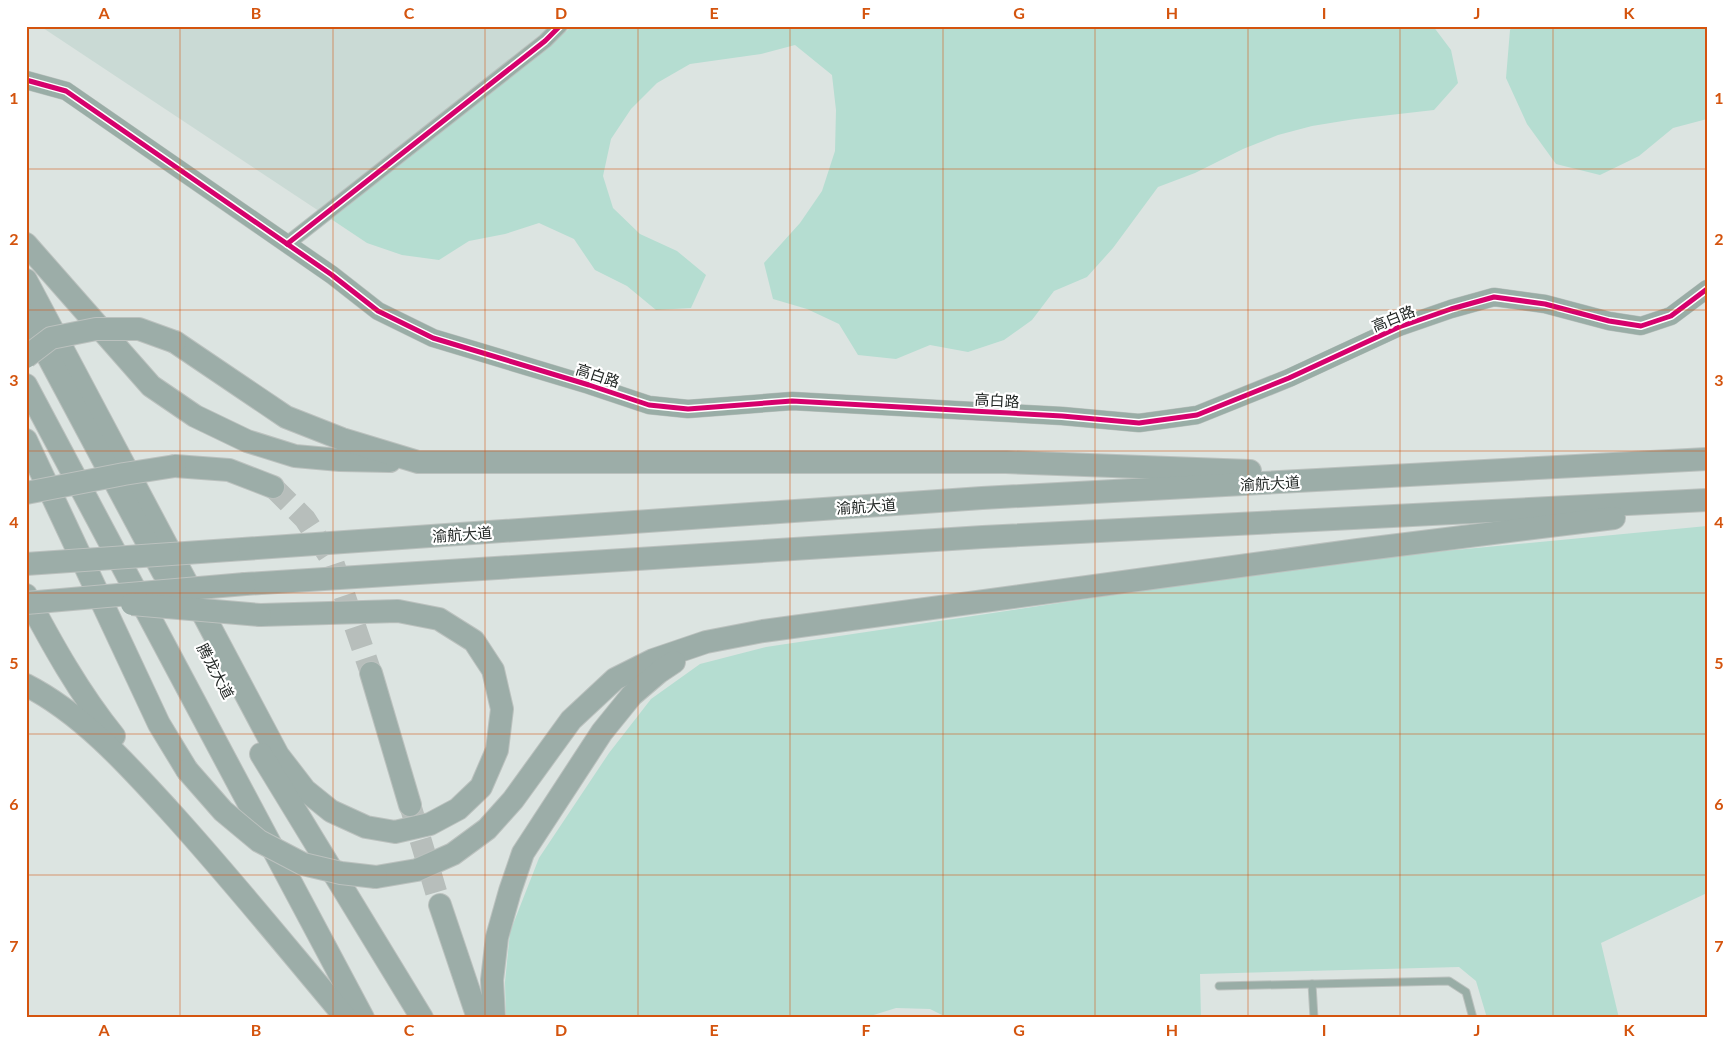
<svg xmlns="http://www.w3.org/2000/svg" width="1733" height="1044" viewBox="0 0 1733 1044" font-family="Lato,'Noto Sans SC',sans-serif">
<style>
.built{fill:#cadad5}
.green{fill:#b5ddd1}
.lines{fill:none;stroke-linecap:round;stroke-linejoin:round}
.trunk-tunnel{stroke:#b7bebb;stroke-width:22;stroke-dasharray:22 11;stroke-linecap:butt}
.service-casing{stroke:#bbc1be;stroke-width:9}
.minor-casing{stroke:#bbc1be;stroke-width:16}
.tertiary-casing{stroke:#bbc1be;stroke-width:19}
.trunk-casing{stroke:#bbc1be;stroke-width:24}
.service{stroke:#99ada6;stroke-width:7}
.minor{stroke:#99ada6;stroke-width:14}
.tertiary{stroke:#99ada6;stroke-width:18}
.trunk{stroke:#9cada8;stroke-width:22}
.trunk-bridge-casing{stroke:#bbc1be;stroke-width:24;stroke-linecap:butt}
.trunk-bridge{stroke:#9cada8;stroke-width:22}
.cycleway-casing{stroke:#fff;stroke-width:8}
.cycleway{stroke:#d6006c;stroke-width:5}
.grid{fill:none;stroke:#d4540e;stroke-width:1;stroke-opacity:0.55}
.labels{text-anchor:middle;dominant-baseline:central;stroke-width:4.5;stroke-linejoin:round;paint-order:stroke}
.street-label{font-size:15px;fill:#212624;stroke:#fff}
.neatline{fill:none;stroke:#d4540e;stroke-width:2}
.grid-label{font-size:16px;text-anchor:middle;font-weight:bold;fill:#d4540e}
</style>
<rect width="100%" height="100%" fill="#dce4e1"/>
<path class="built" d="M 40,26 L 573,26 L 328,217 Z"/>
<g class="green">
<path d="M 573,26 L 1433,26 L 1451,50 L 1458,83 L 1434,110 L 1355,119 L 1312,126 L 1278,135 L 1243,149 L 1195,173 L 1158,187 L 1113,248 L 1087,277 L 1054,291 L 1032,320 L 1004,340 L 968,352 L 930,345 L 896,359 L 858,355 L 839,324 L 807,309 L 773,299 L 764,263 L 800,223 L 822,191 L 835,151 L 836,110 L 832,75 L 795,45 L 761,54 L 690,64 L 657,83 L 631,109 L 611,139 L 603,176 L 613,208 L 640,234 L 677,251 L 706,275 L 691,308 L 656,310 L 627,286 L 595,270 L 574,239 L 539,223 L 505,234 L 469,241 L 439,260 L 402,255 L 367,243 L 328,217 Z"/>
<path d="M 1512,26 L 1707,26 L 1707,119 L 1673,128 L 1639,156 L 1600,175 L 1556,164 L 1527,124 L 1506,78 L 1510,30 Z"/>
<path d="M 1707,526 L 1707,893 L 1601,943 L 1619,1018 L 1487,1018 L 1476,981 L 1459,967 L 1200,974 L 1201,1018 L 948,1018 L 930,1009 L 896,1008 L 864,1018 L 506,1018 L 505,982 L 510,932 L 539,858 L 609,753 L 651,699 L 700,664 L 766,647 L 1340,561 Z"/>
</g>
<g class="lines">
<g class="trunk-tunnel">
<path d="M 273,487 L 305,519 L 333,562 L 371,673"/>
<path d="M 411,808 L 440,905"/>
</g>
<defs>
<g id="service">
<path d="M 1312,984 L 1314,1018"/>
<path d="M 1219,986 L 1449,981 L 1466,992 L 1473,1018"/>
</g>
<path id="minor" d="M 287,244 L 545,41 L 560,26"/>
<path id="tertiary" d="M 26,80 L 66,91 L 332,275 L 378,311 L 433,338 L 589,385 L 649,405 L 688,409 L 792,401 L 1062,416 L 1139,423 L 1197,415 L 1289,378 L 1399,327 L 1451,309 L 1494,297 L 1545,304 L 1609,321 L 1641,326 L 1671,316 L 1707,289"/>
<g id="trunk">
<path d="M 26,244 L 151,386 L 195,416 L 247,441 L 295,456 L 340,460 L 390,461"/>
<path d="M 26,280 L 278,755 L 305,790 L 331,811 L 366,827 L 395,832 L 430,824 L 458,809 L 481,787 L 497,750 L 502,709 L 493,670 L 474,641 L 439,619 L 398,611 L 260,615"/>
<path d="M 26,315 L 163,572"/>
<path d="M 175,342 L 286,417 L 342,439 L 418,462 L 1006,462 L 1250,471"/>
<path d="M 26,385 L 363,1018"/>
<path d="M 26,440 L 159,724 L 187,770"/>
<path d="M 175,466 L 229,470 L 273,487"/>
<path d="M 229,550 L 982,498 L 1707,459"/>
<path d="M 245,584 L 983,537 L 1707,500"/>
<path d="M 26,595 C 52,644 79,693 114,736"/>
<path d="M 371,673 L 410,805"/>
<path d="M 26,685 C 81,713 127,764 168,809 C 230,877 287,948 346,1018"/>
<path d="M 261,754 L 422,1018"/>
<path d="M 376,877 L 417,870 L 453,854 L 487,829 L 513,800 L 571,720 L 615,679 L 653,660 L 706,642 L 763,631 L 1358,550 L 1614,518"/>
<path d="M 440,905 L 478,1018"/>
<path d="M 494,1018 L 492,980 L 497,937 L 510,891 L 523,853 L 602,732 L 632,695 L 659,672 L 674,662"/>
</g>
</defs>
<use href="#service" class="service-casing"/>
<use href="#minor" class="minor-casing"/>
<use href="#tertiary" class="tertiary-casing"/>
<use href="#trunk" class="trunk-casing"/>
<use href="#service" class="service"/>
<use href="#minor" class="minor"/>
<use href="#tertiary" class="tertiary"/>
<use href="#trunk" class="trunk"/>
<defs>
<g id="trunk-bridge">
<path d="M 26,357 L 51,338 L 96,329 L 139,329 L 175,342"/>
<path d="M 26,493 L 124,474 L 175,466"/>
<path d="M 26,564 L 229,550"/>
<path d="M 26,603 L 245,584"/>
<path d="M 132,604 L 260,615"/>
<path d="M 187,770 L 223,811 L 259,841 L 303,864 L 341,873 L 376,877"/>
</g>
</defs>
<use href="#trunk-bridge" class="trunk-bridge-casing"/>
<use href="#trunk-bridge" class="trunk-bridge"/>
<defs>
<g id="cycleway">
<path d="M 26,80 L 66,91 L 332,275 L 378,311 L 433,338 L 589,385 L 649,405 L 688,409 L 792,401 L 1062,416 L 1139,423 L 1197,415 L 1289,378 L 1399,327 L 1451,309 L 1494,297 L 1545,304 L 1609,321 L 1641,326 L 1671,316 L 1707,289"/>
<path d="M 287,244 L 545,41 L 560,26"/>
</g>
</defs>
<use href="#cycleway" class="cycleway-casing"/>
<use href="#cycleway" class="cycleway"/>
</g>
<path class="grid" d="M 180,26 L 180,1018M 333,26 L 333,1018M 485,26 L 485,1018M 638,26 L 638,1018M 790,26 L 790,1018M 943,26 L 943,1018M 1095,26 L 1095,1018M 1248,26 L 1248,1018M 1400,26 L 1400,1018M 1553,26 L 1553,1018M 26,169 L 1707,169M 26,310 L 1707,310M 26,451 L 1707,451M 26,593 L 1707,593M 26,734 L 1707,734M 26,875 L 1707,875"/>
<g class="labels">
<g class="street-label">
<text transform="translate(1393 318) rotate(-22)">高白路</text>
<text transform="translate(598 375) rotate(18)">高白路</text>
<text transform="translate(997 400) rotate(3)">高白路</text>
<text transform="translate(1270 483) rotate(-3)">渝航大道</text>
<text transform="translate(866 506) rotate(-4)">渝航大道</text>
<text transform="translate(462 534) rotate(-4)">渝航大道</text>
<text transform="translate(216 671) rotate(62)">腾龙大道</text>
</g>
</g>
<rect width="1733" height="1044" fill="none" stroke="#ffffff" stroke-width="55"/>
<rect x="28" y="28" width="1678" height="988" class="neatline"/>
<g class="grid-label">
<text x="104" y="19">A</text>
<text x="256" y="19">B</text>
<text x="409" y="19">C</text>
<text x="561" y="19">D</text>
<text x="714" y="19">E</text>
<text x="866" y="19">F</text>
<text x="1019" y="19">G</text>
<text x="1172" y="19">H</text>
<text x="1324" y="19">I</text>
<text x="1477" y="19">J</text>
<text x="1629" y="19">K</text>
<text x="14" y="104">1</text>
<text x="1719" y="104">1</text>
<text x="14" y="245">2</text>
<text x="1719" y="245">2</text>
<text x="14" y="386">3</text>
<text x="1719" y="386">3</text>
<text x="14" y="528">4</text>
<text x="1719" y="528">4</text>
<text x="14" y="669">5</text>
<text x="1719" y="669">5</text>
<text x="14" y="810">6</text>
<text x="1719" y="810">6</text>
<text x="14" y="952">7</text>
<text x="1719" y="952">7</text>
<text x="104" y="1036">A</text>
<text x="256" y="1036">B</text>
<text x="409" y="1036">C</text>
<text x="561" y="1036">D</text>
<text x="714" y="1036">E</text>
<text x="866" y="1036">F</text>
<text x="1019" y="1036">G</text>
<text x="1172" y="1036">H</text>
<text x="1324" y="1036">I</text>
<text x="1477" y="1036">J</text>
<text x="1629" y="1036">K</text>
</g>
</svg>
